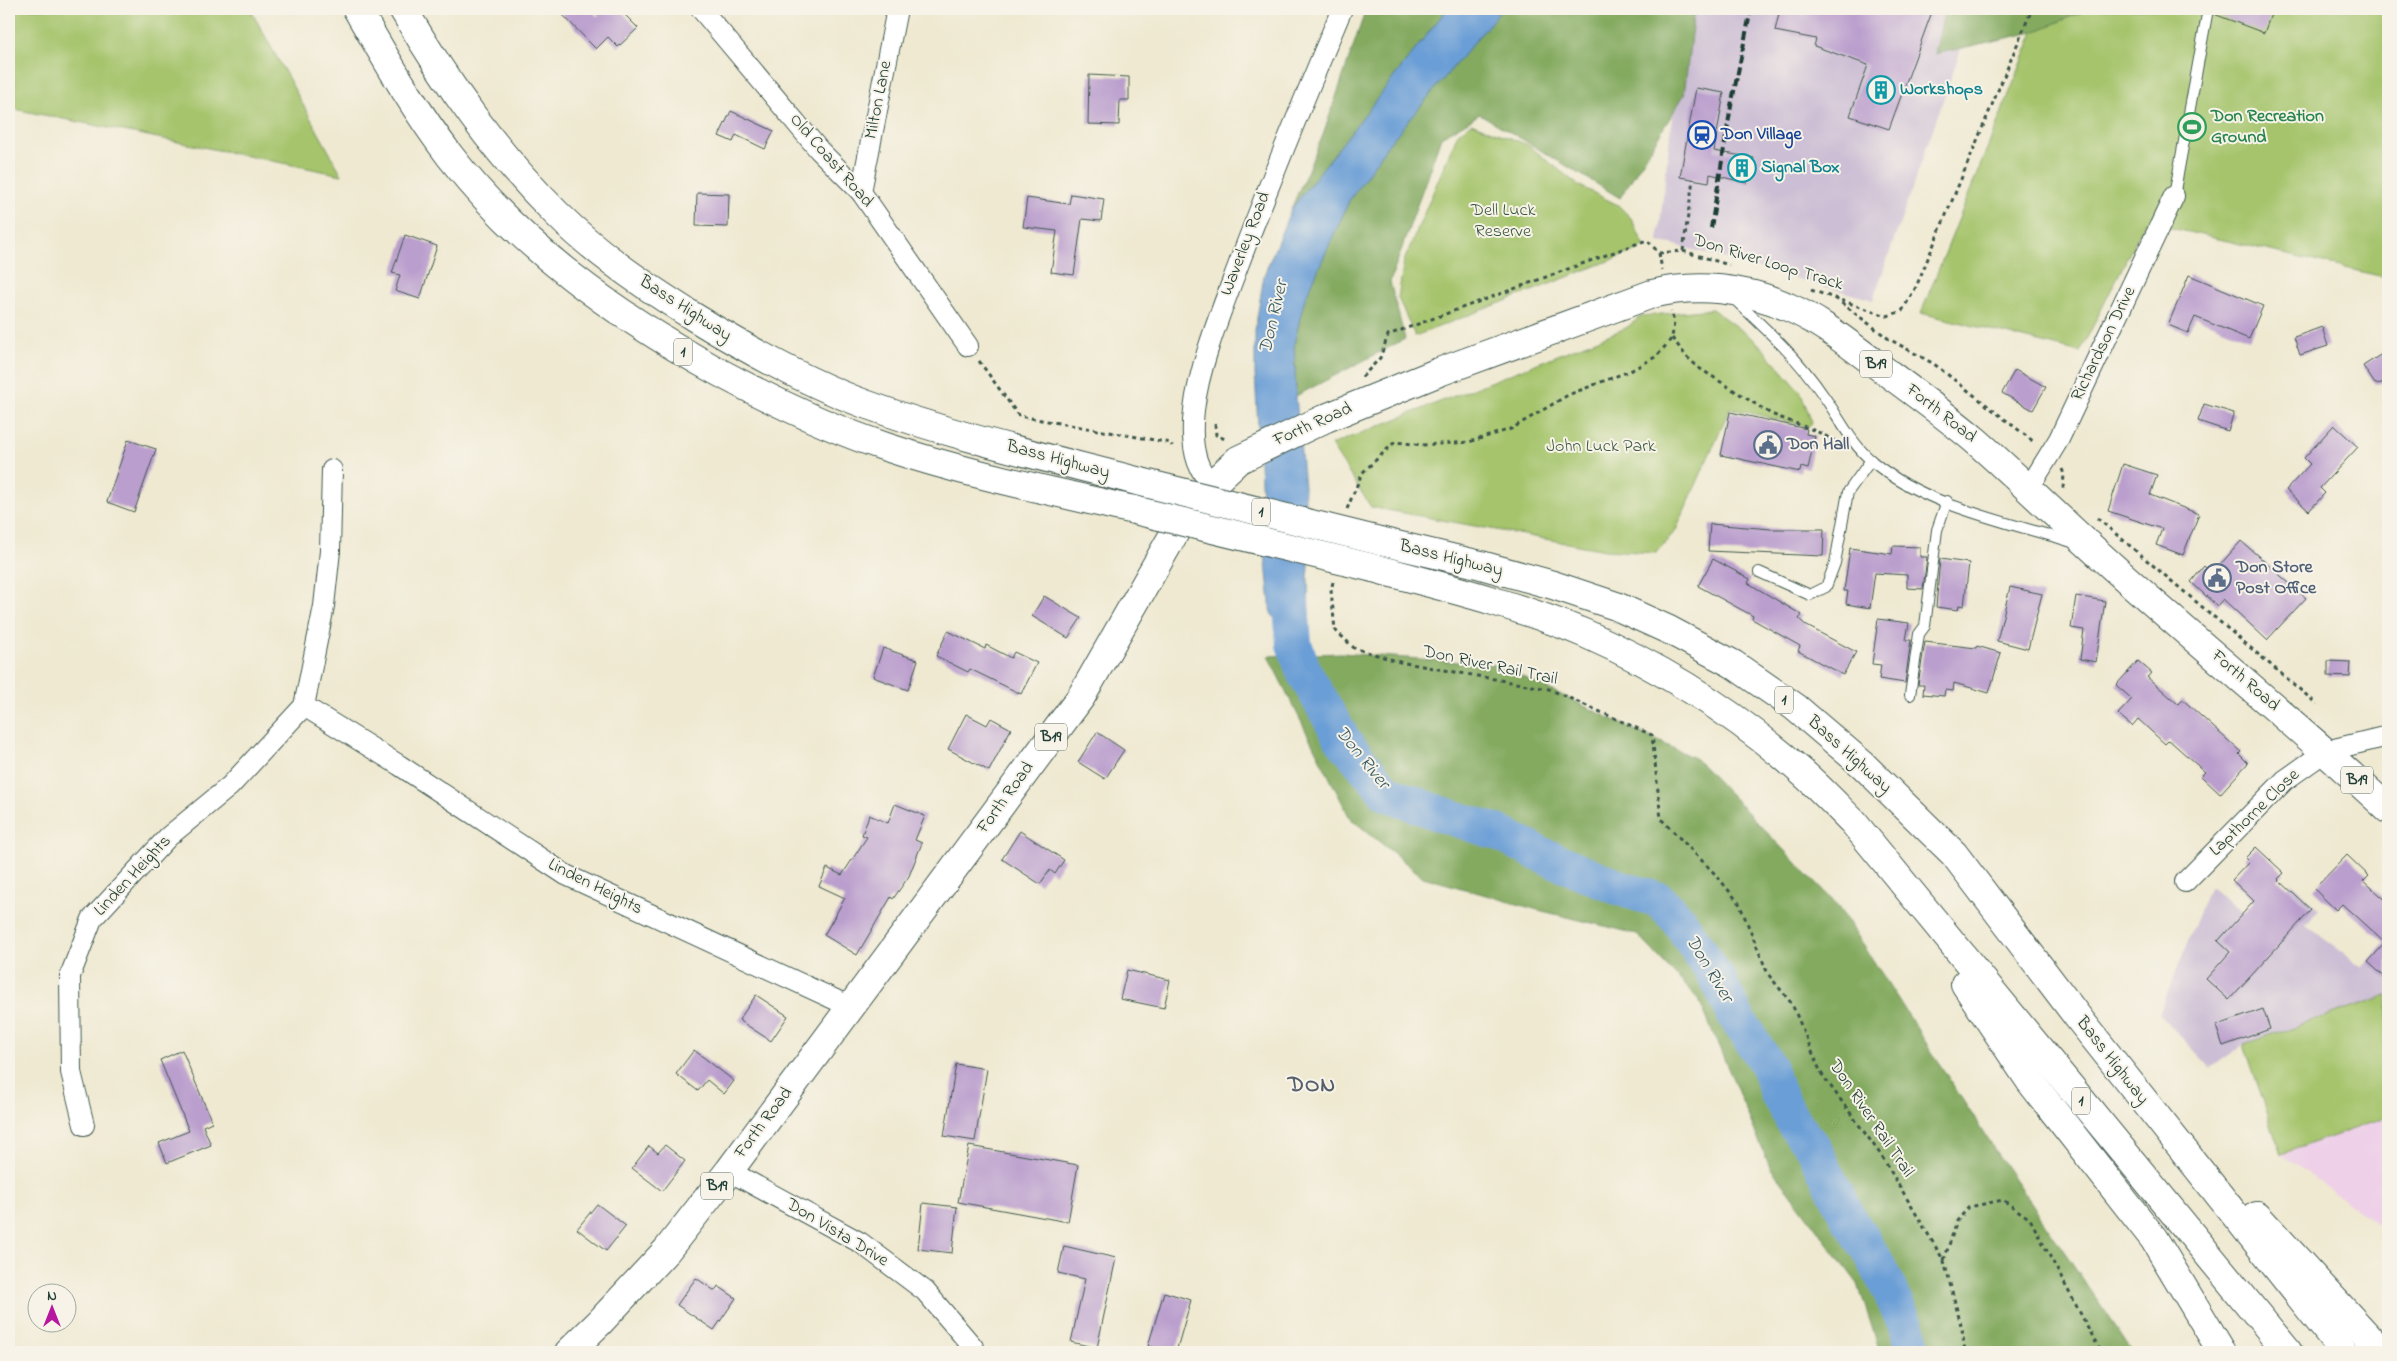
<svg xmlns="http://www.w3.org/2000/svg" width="2397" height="1361" viewBox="0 0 2397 1361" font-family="'Indie Flower',sans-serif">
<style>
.built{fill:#eed0e8}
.industrial{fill:#ccbed4}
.green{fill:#a5c46c;stroke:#628050}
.forest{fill:#84aa60;stroke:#52744a}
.water{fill:#6a9ed6;stroke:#446e85}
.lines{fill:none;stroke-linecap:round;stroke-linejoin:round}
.river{stroke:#6a9ed6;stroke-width:36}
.building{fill:#ba9ecd}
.lane-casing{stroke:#3e574c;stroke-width:12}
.street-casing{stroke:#3e574c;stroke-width:22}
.primary-casing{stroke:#3e574c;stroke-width:30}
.highway-casing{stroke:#3e574c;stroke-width:30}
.path{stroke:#3e574c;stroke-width:3;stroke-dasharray:4 4;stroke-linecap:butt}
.lane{stroke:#fff;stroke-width:10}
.street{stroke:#fff;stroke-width:20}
.primary{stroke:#fff;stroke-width:28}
.highway{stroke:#fff;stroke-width:28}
.rail{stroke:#1f3d34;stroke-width:4;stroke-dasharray:8 4;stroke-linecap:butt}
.highway-bridge-casing{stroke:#3e574c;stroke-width:30;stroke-linecap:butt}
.highway-bridge{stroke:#fff;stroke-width:28}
.labels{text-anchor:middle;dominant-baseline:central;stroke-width:4;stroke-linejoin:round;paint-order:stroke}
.shield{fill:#f7f3e8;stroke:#60746a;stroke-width:1}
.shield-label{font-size:16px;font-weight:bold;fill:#1f3d34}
.culture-label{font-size:18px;font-weight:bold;fill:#0d838f;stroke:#f7f3e8;text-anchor:start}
.street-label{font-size:18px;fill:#1f3d34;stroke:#f7f3e8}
.leisure-label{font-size:18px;font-weight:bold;fill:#27864d;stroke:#f7f3e8;text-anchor:start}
.transit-label{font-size:18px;font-weight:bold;fill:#164399;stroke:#f7f3e8;text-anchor:start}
.park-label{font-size:18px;fill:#3a583f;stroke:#f7f3e8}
.service-label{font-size:18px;font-weight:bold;fill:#4e5e75;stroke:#f7f3e8;text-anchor:start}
.water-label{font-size:19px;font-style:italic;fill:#365a65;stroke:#f7f3e8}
.district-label{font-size:22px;font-weight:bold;letter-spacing:1px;fill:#555f6a;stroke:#f7f3e8}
</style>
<rect width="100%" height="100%" fill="#f7f3e8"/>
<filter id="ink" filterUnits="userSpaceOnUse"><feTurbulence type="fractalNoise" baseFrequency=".02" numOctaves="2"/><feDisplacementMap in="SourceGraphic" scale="10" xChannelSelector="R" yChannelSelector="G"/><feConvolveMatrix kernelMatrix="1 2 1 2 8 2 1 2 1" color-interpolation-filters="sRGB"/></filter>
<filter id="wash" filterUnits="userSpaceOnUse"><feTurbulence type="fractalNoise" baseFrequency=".0096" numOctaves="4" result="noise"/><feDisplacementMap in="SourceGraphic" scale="20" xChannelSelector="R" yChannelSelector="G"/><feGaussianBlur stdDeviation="1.12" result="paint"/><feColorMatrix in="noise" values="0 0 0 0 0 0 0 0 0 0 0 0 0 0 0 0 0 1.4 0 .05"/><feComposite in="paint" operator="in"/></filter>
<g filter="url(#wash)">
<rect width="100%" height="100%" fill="#efe9d1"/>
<path class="built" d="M 2388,1117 L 2388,1232 L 2281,1154 Z"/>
<g class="industrial">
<path d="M 1684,9 L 1975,9 L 1873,300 L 1672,244 L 1658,242 Z"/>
<path d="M 2292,884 L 2319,909 L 2306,925 L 2362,967 L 2388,938 L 2388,995 L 2244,1044 L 2211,1068 L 2159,1014 L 2210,886 L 2255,924 Z"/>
</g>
<g class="green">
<path d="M 9,9 L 250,9 L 342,175 L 9,108 Z"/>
<path d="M 2089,9 L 2388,9 L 2388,278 L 2145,222 L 2080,352 L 1921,313 L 2034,32 Z"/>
<path d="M 1471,123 L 1528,145 L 1578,185 L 1618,205 L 1631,218 L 1645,247 L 1415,336 L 1398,298 L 1404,261 L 1458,133 Z"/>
<path d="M 1712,309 L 1757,342 L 1800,391 L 1812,422 L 1809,427 L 1730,408 L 1676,530 L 1656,553 L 1605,550 L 1371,507 L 1331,445 L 1626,328 L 1642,316 Z"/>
<path d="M 2388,995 L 2388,1117 L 2281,1154 L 2244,1044 Z"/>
</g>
<g class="forest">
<path d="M 1366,9 L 1447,9 L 1291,209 L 1323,135 Z"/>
<path d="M 1502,9 L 1694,9 L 1684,95 L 1620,198 L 1480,114 L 1441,137 L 1390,282 L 1405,339 L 1296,396 L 1294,344 L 1304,301 L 1349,201 L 1387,146 Z"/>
<path d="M 1945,9 L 2089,9 L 2034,32 L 1935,54 Z"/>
<path d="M 1341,653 L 1498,665 L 1696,759 L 1839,907 L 1996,1152 L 2133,1352 L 1880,1352 L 1858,1284 L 1770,1167 L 1699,1000 L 1637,934 L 1538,910 L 1423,877 L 1350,818 L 1268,656 Z"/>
</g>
<path class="water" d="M 1447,9 L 1502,9 L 1387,146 L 1349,201 L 1304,301 L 1294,344 L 1296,396 L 1310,556 L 1308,577 L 1309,618 L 1294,644 L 1271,613 L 1265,553 L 1255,374 L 1255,330 L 1264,275 L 1291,209 Z"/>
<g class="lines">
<path class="river" d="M 1290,593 L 1294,644 L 1304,672 L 1344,742 L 1387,793 L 1438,813 L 1497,832 L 1538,853 L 1620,888 L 1659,900 L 1678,919 L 1720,983 L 1735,1015 L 1768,1066 L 1777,1092 L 1795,1125 L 1814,1149 L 1850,1221 L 1871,1252 L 1907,1327 L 1915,1352"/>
</g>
<g id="blocks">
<g class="building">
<path d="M 557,9 L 591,9 L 597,16 L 604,9 L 619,9 L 638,28 L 618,47 L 608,37 L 596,49 Z"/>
<path d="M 1780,9 L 1933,9 L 1889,129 L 1850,116 L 1868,65 L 1814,46 L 1816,39 L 1775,31 Z"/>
<path d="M 2215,9 L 2273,9 L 2264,33 L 2214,14 Z"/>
<path d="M 1089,75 L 1129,77 L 1129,100 L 1120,100 L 1119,125 L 1088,124 Z"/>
<path d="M 1696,88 L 1724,93 L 1714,151 L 1754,158 L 1747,183 L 1710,174 L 1709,182 L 1680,177 Z"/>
<path d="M 731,111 L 774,131 L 765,149 L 736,135 L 733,142 L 719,136 Z"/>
<path d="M 697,193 L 729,194 L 728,227 L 696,226 Z"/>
<path d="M 1071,194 L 1104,199 L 1101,221 L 1082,219 L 1074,275 L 1051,272 L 1057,231 L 1023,227 L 1027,198 L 1069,204 Z"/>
<path d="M 405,235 L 437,246 L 420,299 L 395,291 L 400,275 L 392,273 Z"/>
<path d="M 2189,275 L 2263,306 L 2249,339 L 2195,317 L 2188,333 L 2168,325 Z"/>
<path d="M 2322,327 L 2328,346 L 2300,355 L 2294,337 Z"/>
<path d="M 2388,350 L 2388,382 L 2375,384 L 2363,366 Z"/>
<path d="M 2015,370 L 2046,387 L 2033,410 L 2002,393 Z"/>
<path d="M 2204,404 L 2234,413 L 2228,431 L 2198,421 Z"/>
<path d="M 1730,412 L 1807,429 L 1806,434 L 1815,436 L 1808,469 L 1801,467 L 1800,472 L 1721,455 Z"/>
<path d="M 2334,425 L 2358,447 L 2320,488 L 2325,493 L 2309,511 L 2286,490 L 2310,464 L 2304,458 Z"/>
<path d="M 128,440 L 156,449 L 134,512 L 107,502 Z"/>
<path d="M 2123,464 L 2157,475 L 2150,495 L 2199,514 L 2183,555 L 2156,545 L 2162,529 L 2108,511 Z"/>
<path d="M 1710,524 L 1771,529 L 1824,529 L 1823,556 L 1708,551 Z"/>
<path d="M 2241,541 L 2306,598 L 2267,640 L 2223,599 L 2217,606 L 2191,582 L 2204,566 L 2212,574 Z"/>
<path d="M 1893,546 L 1920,547 L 1920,557 L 1927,557 L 1923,589 L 1907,588 L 1907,575 L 1875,573 L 1870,608 L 1846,604 L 1848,591 L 1844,591 L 1850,548 L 1892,554 Z"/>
<path d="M 1713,559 L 1750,579 L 1748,583 L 1802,615 L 1799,619 L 1807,626 L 1856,652 L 1843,675 L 1798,651 L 1800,646 L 1752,619 L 1753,616 L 1698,586 Z"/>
<path d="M 1940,559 L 1969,563 L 1964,606 L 1959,605 L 1958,610 L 1936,607 Z"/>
<path d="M 2010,587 L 2042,594 L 2028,649 L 1997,641 Z"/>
<path d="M 1044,596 L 1081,618 L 1068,638 L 1032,616 Z"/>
<path d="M 2076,596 L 2105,601 L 2096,662 L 2080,659 L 2084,630 L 2071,628 Z"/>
<path d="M 1878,619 L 1909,623 L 1906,640 L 1911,640 L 1905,683 L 1879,679 L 1881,665 L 1872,664 Z"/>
<path d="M 948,631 L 985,649 L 986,645 L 1011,658 L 1014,652 L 1037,663 L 1021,694 L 970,669 L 968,672 L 936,656 Z"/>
<path d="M 1925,642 L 1976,648 L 1977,646 L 2001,653 L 1989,693 L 1954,683 L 1953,691 L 1945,690 L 1944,696 L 1923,694 L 1924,685 L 1918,685 Z"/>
<path d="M 883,648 L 918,660 L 908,690 L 873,677 Z"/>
<path d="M 2138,661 L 2152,673 L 2147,677 L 2178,704 L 2182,699 L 2241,752 L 2239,754 L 2248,763 L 2220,794 L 2201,776 L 2205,772 L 2169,740 L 2165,744 L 2138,719 L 2132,726 L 2118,714 L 2132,699 L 2116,685 Z"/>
<path d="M 2328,661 L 2351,662 L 2350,677 L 2328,676 Z"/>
<path d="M 966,714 L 987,725 L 991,718 L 1011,729 L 989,771 L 948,749 Z"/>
<path d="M 1097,732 L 1124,750 L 1105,779 L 1078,762 Z"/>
<path d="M 895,804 L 925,816 L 915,840 L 922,843 L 909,876 L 893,899 L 891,897 L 857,955 L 824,935 L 845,898 L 819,886 L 827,868 L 842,875 L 867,837 L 862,835 L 869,815 L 888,823 Z"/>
<path d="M 1020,831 L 1064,860 L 1055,874 L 1050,870 L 1040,884 L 1002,859 Z"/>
<path d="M 2256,847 L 2284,873 L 2278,879 L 2311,910 L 2229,1000 L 2206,979 L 2230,952 L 2218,941 L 2254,901 L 2232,880 L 2249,862 L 2245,858 Z"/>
<path d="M 2347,855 L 2369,876 L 2364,881 L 2388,902 L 2388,980 L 2368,962 L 2385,943 L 2342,904 L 2336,910 L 2314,889 Z"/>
<path d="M 1127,970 L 1170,980 L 1164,1008 L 1120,999 Z"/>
<path d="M 756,995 L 788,1016 L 771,1041 L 739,1020 Z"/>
<path d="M 2263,1009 L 2270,1029 L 2223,1046 L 2216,1026 Z"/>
<path d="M 182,1050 L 212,1122 L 203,1126 L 211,1145 L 167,1163 L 159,1143 L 189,1131 L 160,1060 Z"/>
<path d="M 694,1050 L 734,1081 L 724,1094 L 707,1080 L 698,1091 L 676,1074 Z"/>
<path d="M 956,1064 L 987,1069 L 975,1141 L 944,1136 Z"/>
<path d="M 665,1145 L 685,1161 L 662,1191 L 632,1168 L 649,1146 L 658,1153 Z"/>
<path d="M 969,1146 L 1078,1165 L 1068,1222 L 958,1202 Z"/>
<path d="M 923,1203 L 957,1207 L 952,1253 L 918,1249 Z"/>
<path d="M 597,1204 L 626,1226 L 606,1251 L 577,1229 Z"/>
<path d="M 1064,1246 L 1116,1258 L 1097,1348 L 1071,1342 L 1085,1279 L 1058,1273 Z"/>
<path d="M 696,1278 L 715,1291 L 718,1286 L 736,1298 L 714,1330 L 677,1305 Z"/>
<path d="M 1164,1292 L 1191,1300 L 1176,1352 L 1148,1346 Z"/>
</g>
</g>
</g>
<g filter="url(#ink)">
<use href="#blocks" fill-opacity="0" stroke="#3e574c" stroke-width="1"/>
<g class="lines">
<defs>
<g id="lane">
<path d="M 2174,196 L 2208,9"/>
<path d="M 1733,298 C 1766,329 1798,358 1823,395 C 1839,417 1851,444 1873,462 C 1927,507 2009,522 2075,543"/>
<path d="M 1759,572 L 1810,595 L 1826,587 L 1835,563 L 1848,492 L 1871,460"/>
<path d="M 1910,695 L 1919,634 L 1925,626 L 1937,530 L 1947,501"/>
</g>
<g id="street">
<path d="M 701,9 L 819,150 L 861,192 L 968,346"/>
<path d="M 861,192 L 897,9"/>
<path d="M 1212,484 C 1192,466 1191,436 1194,410 C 1199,365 1222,309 1238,266 C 1271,179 1306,94 1342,9"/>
<path d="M 2029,488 L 2059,439 L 2174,196"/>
<path d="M 304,706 L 399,765 L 566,875 L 851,1007"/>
<path d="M 2185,882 L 2285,780 L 2326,751 L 2388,736"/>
<path d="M 84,1125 L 71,1072 L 70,976 L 92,919 L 168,837 L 230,786 L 304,706 L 324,606 L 330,551 L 332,470"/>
<path d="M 729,1171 L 861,1243 L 925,1291 L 973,1347 L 974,1352"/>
</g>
<path id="primary" d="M 569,1352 L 599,1323 L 667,1250 L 729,1171 L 1081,697 L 1191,504 L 1238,460 L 1326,418 L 1439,372 L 1652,294 C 1696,283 1746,288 1788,307 C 1819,320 1846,342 1873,362 C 1908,388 1943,413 1976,441 C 2016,476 2053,513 2092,548 C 2189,637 2292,719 2388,809"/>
<g id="highway">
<path d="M 357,9 C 386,59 415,110 450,156 C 520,247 615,314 715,370 C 770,400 826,427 886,447 C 967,474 1051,491 1134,510"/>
<path d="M 403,9 C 447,84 494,151 556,213 C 597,254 645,286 694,317 C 748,350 805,382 865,404 C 955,437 1049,458 1141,482"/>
<path d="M 1380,541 L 1481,565 L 1553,585 L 1616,606 L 1669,630 L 1733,664 L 1795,707 L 1863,765 L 1954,854 L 2080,1020 L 2344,1352"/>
<path d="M 1373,568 C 1444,587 1518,605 1586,634 C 1665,669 1739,716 1804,774 C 1821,789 1837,806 1853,822 L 2288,1352"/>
<path d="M 1965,984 L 2030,1081 L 2154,1239 L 2222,1352"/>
<path d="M 2257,1216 L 2382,1352"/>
</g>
</defs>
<use href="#lane" class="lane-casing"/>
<use href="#street" class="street-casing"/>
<use href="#primary" class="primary-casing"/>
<use href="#highway" class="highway-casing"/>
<g class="path">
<path d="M 1683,251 L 1693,179"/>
<path d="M 1659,253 L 1662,270"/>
<path d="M 1811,290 L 1887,316 L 1902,311 L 1916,287 L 2032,9"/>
<path d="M 1835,298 L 1889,339 L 1934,364 L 2034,442"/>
<path d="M 1672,338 L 1687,357 L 1699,368 L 1771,414 L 1816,431 L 1835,441"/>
<path d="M 979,361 L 1019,416 L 1171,443 L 1172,446"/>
<path d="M 1362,377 L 1380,358 L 1388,335 L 1647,240 L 1659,253 L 1683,251 L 1729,265"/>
<path d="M 1215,424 L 1216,435 L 1227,440"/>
<path d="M 2062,469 L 2064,474 L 2063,489"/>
<path d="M 1347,509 L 1362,473 L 1395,442 L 1423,445 L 1469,442 L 1511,429 L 1568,395 L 1632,370 L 1657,356 L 1672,338 L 1674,322 L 1671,312"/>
<path d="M 2097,518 L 2317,704"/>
<path d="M 1333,582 L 1331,590 L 1335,630 L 1354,648 L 1400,662 L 1549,689 L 1652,735 L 1661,819 L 1716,875 L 1739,903 L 1768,974 L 1792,1004 L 1821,1073 L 1881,1155 L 1944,1261 L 1962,1329 L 1965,1352"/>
<path d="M 1944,1260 L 1957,1221 L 1969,1207 L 2003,1200 L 2030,1219 L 2101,1352"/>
</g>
<use href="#lane" class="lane"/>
<use href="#street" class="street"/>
<use href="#primary" class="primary"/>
<use href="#highway" class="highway"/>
<path class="rail" d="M 1711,228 L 1731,106 L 1751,9"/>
<defs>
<g id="highway-bridge">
<path d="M 1141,482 L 1380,541"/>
<path d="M 1134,510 L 1373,568"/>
</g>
</defs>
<use href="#highway-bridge" class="highway-bridge-casing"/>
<use href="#highway-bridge" class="highway-bridge"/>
</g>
</g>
<defs>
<symbol id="building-ring" viewBox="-11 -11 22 22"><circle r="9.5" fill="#f7f3e8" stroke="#0f9aa8" stroke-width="1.5"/><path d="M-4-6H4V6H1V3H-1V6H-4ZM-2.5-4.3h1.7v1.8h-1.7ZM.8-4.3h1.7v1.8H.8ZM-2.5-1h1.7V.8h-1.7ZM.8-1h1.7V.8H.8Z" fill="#0f9aa8"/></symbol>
<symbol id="stadium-ring" viewBox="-11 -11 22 22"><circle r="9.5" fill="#f7f3e8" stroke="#2e9e5b" stroke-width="1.5"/><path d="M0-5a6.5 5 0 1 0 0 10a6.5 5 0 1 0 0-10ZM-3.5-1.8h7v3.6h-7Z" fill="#2e9e5b"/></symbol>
<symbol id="station-ring" viewBox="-11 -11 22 22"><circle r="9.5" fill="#f7f3e8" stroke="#1a4fb4" stroke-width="1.5"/><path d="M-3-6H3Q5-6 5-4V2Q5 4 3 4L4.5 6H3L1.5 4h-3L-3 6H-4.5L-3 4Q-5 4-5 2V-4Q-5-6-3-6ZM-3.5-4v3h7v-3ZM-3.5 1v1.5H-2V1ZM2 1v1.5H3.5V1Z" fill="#1a4fb4"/></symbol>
<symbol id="civic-ring" viewBox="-11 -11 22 22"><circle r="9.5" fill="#f7f3e8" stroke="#5c6f8a" stroke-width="1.5"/><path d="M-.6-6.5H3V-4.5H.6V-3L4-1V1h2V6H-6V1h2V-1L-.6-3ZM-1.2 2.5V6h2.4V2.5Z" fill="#5c6f8a"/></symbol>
</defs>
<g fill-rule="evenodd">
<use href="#building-ring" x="1865" y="74" width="32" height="32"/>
<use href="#stadium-ring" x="2176" y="111" width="32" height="32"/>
<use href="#station-ring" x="1686" y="119" width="32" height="32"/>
<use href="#building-ring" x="1726" y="152" width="32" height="32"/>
<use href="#civic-ring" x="1752" y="429" width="32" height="32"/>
<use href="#civic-ring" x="2201" y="562" width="32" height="32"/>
</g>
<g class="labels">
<g class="shield">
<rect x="674" y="338.5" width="18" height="27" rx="4"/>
<rect x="1860" y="350.5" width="32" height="27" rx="4"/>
<rect x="1252" y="498.5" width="18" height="27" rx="4"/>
<rect x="1775" y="686.5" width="18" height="27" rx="4"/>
<rect x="1035" y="723.5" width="32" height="27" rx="4"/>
<rect x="2341" y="766.5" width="32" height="27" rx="4"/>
<rect x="2072" y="1087.5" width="18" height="27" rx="4"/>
<rect x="701" y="1172.5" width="32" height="27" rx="4"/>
</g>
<g class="shield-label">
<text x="683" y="352">1</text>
<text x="1876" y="364">B19</text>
<text x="1261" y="512">1</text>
<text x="1784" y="700">1</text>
<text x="1051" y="737">B19</text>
<text x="2357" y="780">B19</text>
<text x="2081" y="1101">1</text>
<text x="717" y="1186">B19</text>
</g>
<g class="culture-label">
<text x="1900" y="90">Workshops</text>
<text x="1761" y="168">Signal Box</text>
</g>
<g class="street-label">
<text transform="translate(879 100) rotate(-79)">Milton Lane</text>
<text transform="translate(831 161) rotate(49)">Old Coast Road</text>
<text transform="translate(1246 244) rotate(-69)">Waverley Road</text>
<text transform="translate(1768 263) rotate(17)">Don River Loop Track</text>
<text transform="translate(685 309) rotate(33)">Bass Highway</text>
<text transform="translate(2104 344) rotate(-64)">Richardson Drive</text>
<text transform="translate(1941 414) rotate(38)">Forth Road</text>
<text transform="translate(1313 425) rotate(-24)">Forth Road</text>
<text transform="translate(1058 460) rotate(15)">Bass Highway</text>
<text transform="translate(1451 559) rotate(14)">Bass Highway</text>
<text transform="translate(1490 666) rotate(12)">Don River Rail Trail</text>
<text transform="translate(2245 681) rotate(41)">Forth Road</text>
<text transform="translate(1849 755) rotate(42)">Bass Highway</text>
<text transform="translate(1006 798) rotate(-54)">Forth Road</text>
<text transform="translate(2255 813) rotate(-44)">Lapthorne Close</text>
<text transform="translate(133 876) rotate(-47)">Linden Heights</text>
<text transform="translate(595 887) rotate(27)">Linden Heights</text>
<text transform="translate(2112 1061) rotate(52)">Bass Highway</text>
<text transform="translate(1871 1119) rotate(56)">Don River Rail Trail</text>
<text transform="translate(764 1123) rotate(-53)">Forth Road</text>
<text transform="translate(837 1233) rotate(31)">Don Vista Drive</text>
</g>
<g class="leisure-label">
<text x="2211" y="117">Don Recreation<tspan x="2211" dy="21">Ground</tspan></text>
</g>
<g class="transit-label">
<text x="1721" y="135">Don Village</text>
</g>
<g class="park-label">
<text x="1503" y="211">Dell Luck<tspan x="1503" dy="21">Reserve</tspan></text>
<text x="1601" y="447">John Luck Park</text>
</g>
<g class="service-label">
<text x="1787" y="445">Don Hall</text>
<text x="2236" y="568">Don Store<tspan x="2236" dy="21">Post Office</tspan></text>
</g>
<g class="water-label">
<text transform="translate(1274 317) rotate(-77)">Don River</text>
<text transform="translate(1362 758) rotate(51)">Don River</text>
<text transform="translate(1709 969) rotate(59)">Don River</text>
</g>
<g class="district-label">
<text x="1312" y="1086">DON</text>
</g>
</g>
<rect width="2397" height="1361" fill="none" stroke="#f7f3e8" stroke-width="30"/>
<g transform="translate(52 1308)"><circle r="24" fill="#f7f3e8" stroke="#a1aaa0"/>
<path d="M0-4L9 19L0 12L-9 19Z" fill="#b5179e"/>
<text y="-8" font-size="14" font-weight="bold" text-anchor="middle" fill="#1f3d34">N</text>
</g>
</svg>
